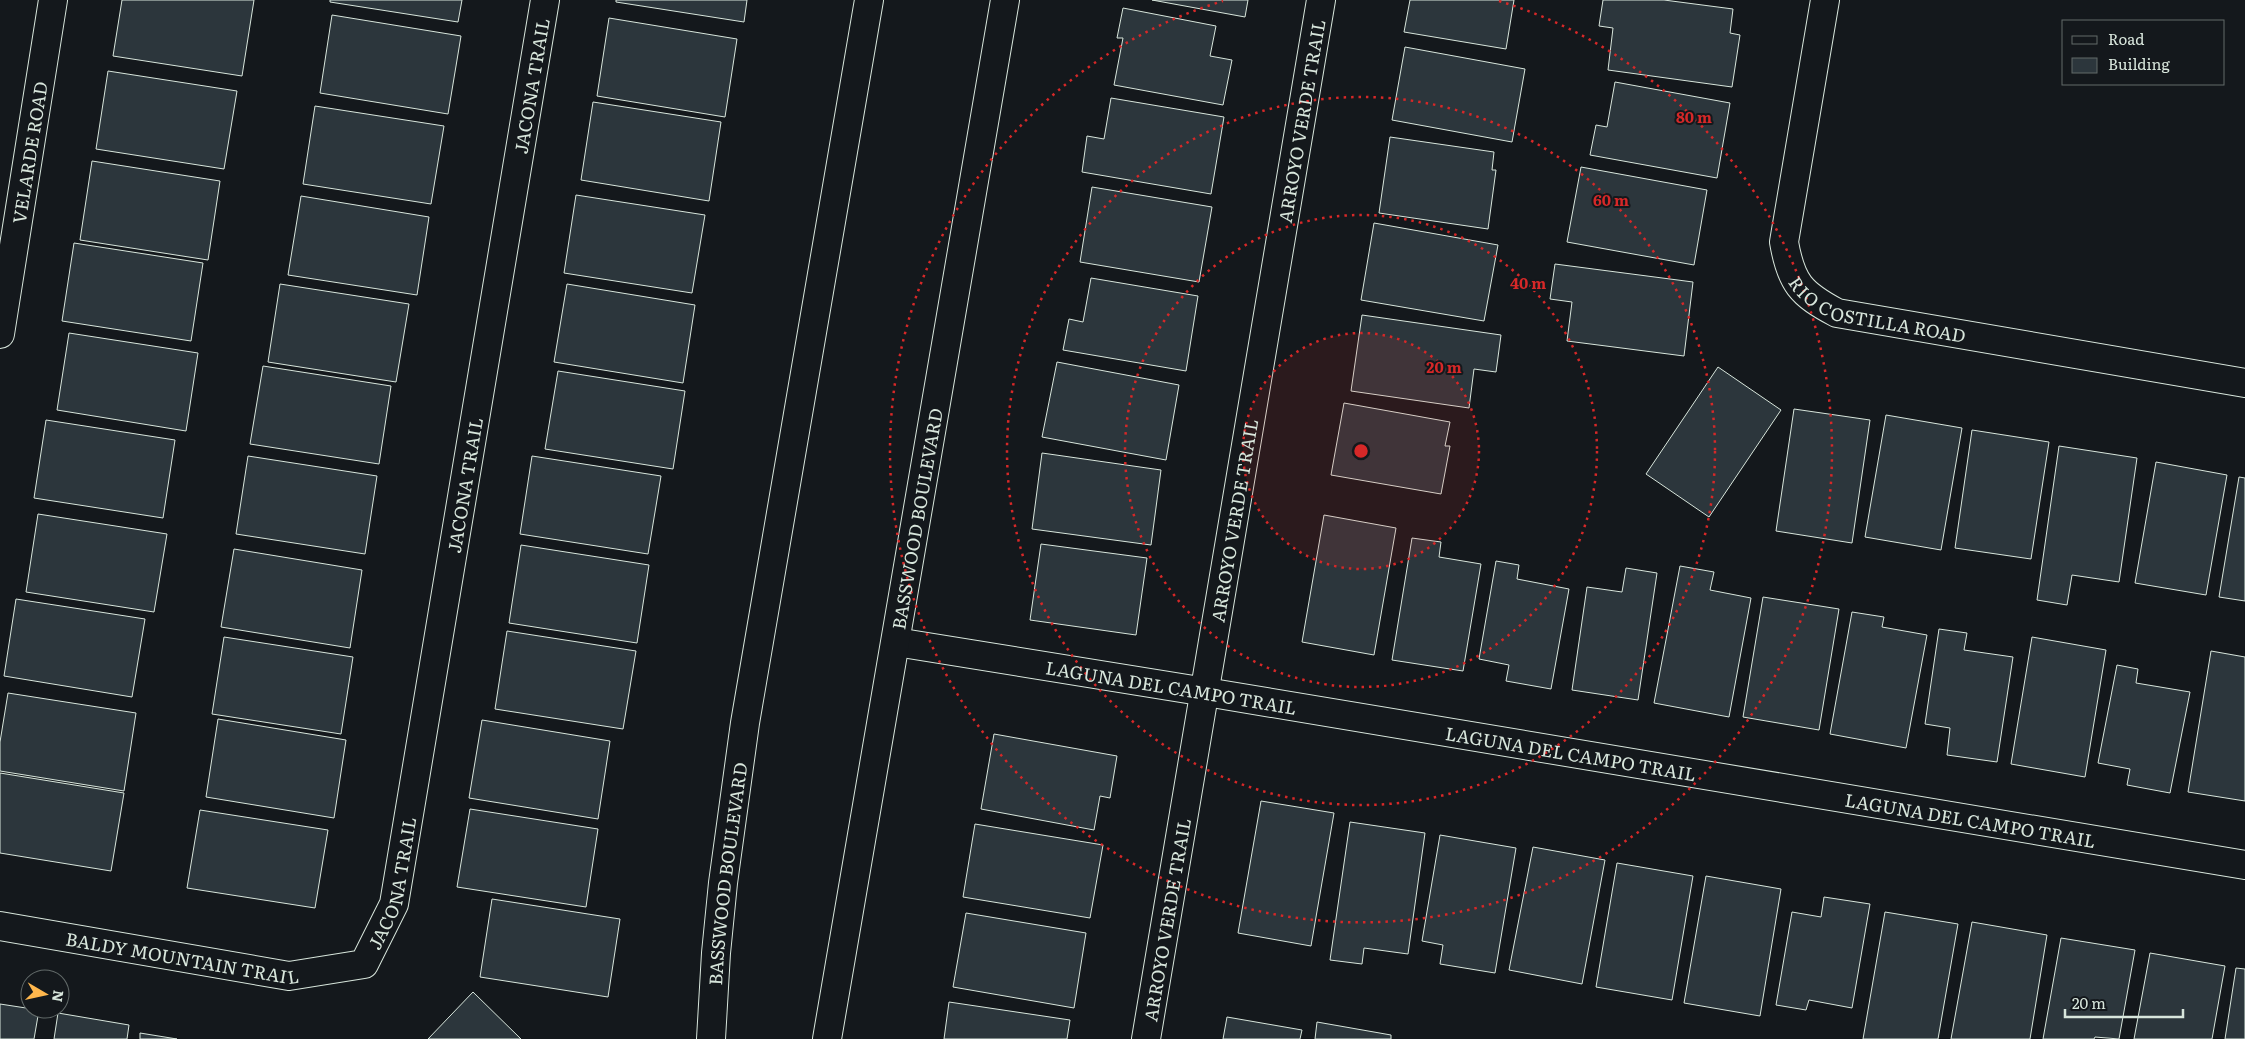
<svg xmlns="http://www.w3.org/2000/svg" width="2245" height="1039" viewBox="0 0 2245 1039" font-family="Literata,serif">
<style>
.building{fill:#2c363c;stroke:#d8e6dc}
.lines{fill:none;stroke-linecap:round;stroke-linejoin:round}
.minor-casing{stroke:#d8e6dc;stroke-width:30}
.secondary-casing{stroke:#d8e6dc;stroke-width:30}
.minor{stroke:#14181c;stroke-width:28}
.secondary{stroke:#14181c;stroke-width:28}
.ring{fill:none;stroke:#d62828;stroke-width:2.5;stroke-dasharray:2.5 5}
.labels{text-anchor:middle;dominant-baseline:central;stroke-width:4;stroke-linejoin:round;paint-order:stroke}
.street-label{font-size:18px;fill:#d8e6dc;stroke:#14181c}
.centre{fill:#d62828;stroke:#14181c;stroke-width:2.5}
.ring-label{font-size:15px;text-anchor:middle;font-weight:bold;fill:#d62828;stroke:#14181c;stroke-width:4;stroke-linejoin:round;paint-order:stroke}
</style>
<rect width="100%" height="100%" fill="#14181c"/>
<g class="building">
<path d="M 122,0 L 254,0 L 242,76 L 113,56 Z"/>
<path d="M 330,0 L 462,0 L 458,22 L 330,2 Z"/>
<path d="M 616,0 L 747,0 L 744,22 L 616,2 Z"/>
<path d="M 1152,0 L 1248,0 L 1245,17 Z"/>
<path d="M 1410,0 L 1514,0 L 1506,49 L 1404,32 Z"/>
<path d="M 1603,0 L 1664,0 L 1733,9 L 1730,33 L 1740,35 L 1732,87 L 1608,70 L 1613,28 L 1599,26 Z"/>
<path d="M 1123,8 L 1216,26 L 1210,56 L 1232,60 L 1223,105 L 1114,85 L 1123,38 L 1117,38 Z"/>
<path d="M 332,15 L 461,36 L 448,114 L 320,93 Z"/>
<path d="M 609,18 L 737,39 L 725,117 L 597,96 Z"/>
<path d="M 1405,47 L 1525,69 L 1512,142 L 1392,120 Z"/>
<path d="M 108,71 L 237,91 L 224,169 L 96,149 Z"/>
<path d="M 1615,82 L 1730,103 L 1717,178 L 1590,155 L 1596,125 L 1607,127 Z"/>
<path d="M 1111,98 L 1224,117 L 1211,194 L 1082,172 L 1087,136 L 1104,139 Z"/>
<path d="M 593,102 L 721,122 L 709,201 L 581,180 Z"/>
<path d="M 315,106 L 444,126 L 431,204 L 303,184 Z"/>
<path d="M 1390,137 L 1494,152 L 1492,170 L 1496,170 L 1488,229 L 1379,213 Z"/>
<path d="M 92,161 L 220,181 L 208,260 L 80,240 Z"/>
<path d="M 1581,167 L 1707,190 L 1694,265 L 1567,242 Z"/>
<path d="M 1092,187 L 1212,207 L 1199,282 L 1080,262 Z"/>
<path d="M 576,195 L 705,215 L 692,293 L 564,273 Z"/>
<path d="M 301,196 L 429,217 L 417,295 L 288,275 Z"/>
<path d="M 1374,223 L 1498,245 L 1484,321 L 1361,300 Z"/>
<path d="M 74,243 L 203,263 L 191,341 L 62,321 Z"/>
<path d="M 1555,264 L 1693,282 L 1684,356 L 1567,341 L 1572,302 L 1550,299 Z"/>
<path d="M 1091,278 L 1198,296 L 1186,371 L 1063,350 L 1069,319 L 1083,322 Z"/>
<path d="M 280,284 L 409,304 L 396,382 L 268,362 Z"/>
<path d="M 567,284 L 695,305 L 683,383 L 554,362 Z"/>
<path d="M 1362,315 L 1501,335 L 1496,372 L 1474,369 L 1469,408 L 1351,391 Z"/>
<path d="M 69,333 L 198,353 L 186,431 L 57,410 Z"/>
<path d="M 1057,362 L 1179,385 L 1166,460 L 1042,437 Z"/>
<path d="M 263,366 L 391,386 L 379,464 L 250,444 Z"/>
<path d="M 1718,367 L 1781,410 L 1709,517 L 1646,474 Z"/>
<path d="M 558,371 L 685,391 L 673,469 L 545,449 Z"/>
<path d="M 1344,403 L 1450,422 L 1445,446 L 1450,446 L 1441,494 L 1331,475 Z"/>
<path d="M 1794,409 L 1870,420 L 1852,543 L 1776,531 Z"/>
<path d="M 1886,415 L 1962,428 L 1941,550 L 1865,537 Z"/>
<path d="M 46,420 L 175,440 L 163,518 L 34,498 Z"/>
<path d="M 1972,430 L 2049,442 L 2031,559 L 1955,548 Z"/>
<path d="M 2059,446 L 2137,458 L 2119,582 L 2072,575 L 2067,605 L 2037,600 Z"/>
<path d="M 1042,453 L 1161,470 L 1151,545 L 1032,529 Z"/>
<path d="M 248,456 L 377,476 L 365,554 L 236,534 Z"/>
<path d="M 532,456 L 661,476 L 648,554 L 520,534 Z"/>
<path d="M 2156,462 L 2227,475 L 2206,595 L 2135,583 Z"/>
<path d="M 2239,477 L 2245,478 L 2245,601 L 2219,597 Z"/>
<path d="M 38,514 L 167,534 L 154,612 L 26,592 Z"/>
<path d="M 1324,515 L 1396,528 L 1374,655 L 1302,642 Z"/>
<path d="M 1412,538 L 1441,542 L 1439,557 L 1481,564 L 1463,671 L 1392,660 Z"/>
<path d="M 1041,544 L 1147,558 L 1136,635 L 1030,620 Z"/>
<path d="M 521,545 L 649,565 L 637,643 L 509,623 Z"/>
<path d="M 234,549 L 362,570 L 350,648 L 221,627 Z"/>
<path d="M 1496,561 L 1519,565 L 1517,579 L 1569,589 L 1551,689 L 1506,681 L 1509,665 L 1479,659 Z"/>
<path d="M 1680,566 L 1714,572 L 1710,590 L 1751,598 L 1729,717 L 1654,703 Z"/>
<path d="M 1626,568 L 1657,573 L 1638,700 L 1572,690 L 1587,587 L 1622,592 Z"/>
<path d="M 1763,597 L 1839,609 L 1819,730 L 1743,717 Z"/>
<path d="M 16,599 L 145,619 L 132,697 L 4,676 Z"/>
<path d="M 1852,612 L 1884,617 L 1882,627 L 1927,635 L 1906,748 L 1830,734 Z"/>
<path d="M 1939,629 L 1967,633 L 1964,650 L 2013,657 L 1997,762 L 1947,755 L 1950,728 L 1925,724 Z"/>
<path d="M 507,631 L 636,651 L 623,729 L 495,709 Z"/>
<path d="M 224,637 L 353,657 L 341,734 L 212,714 Z"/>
<path d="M 2032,637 L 2106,650 L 2085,777 L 2011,764 Z"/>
<path d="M 2211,651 L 2245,657 L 2245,801 L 2188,792 Z"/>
<path d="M 2117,665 L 2138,669 L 2136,683 L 2190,692 L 2170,793 L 2127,785 L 2130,769 L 2098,763 Z"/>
<path d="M 8,693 L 136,713 L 124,791 L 0,771 L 0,742 Z"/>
<path d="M 218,719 L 346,740 L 334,818 L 206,797 Z"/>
<path d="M 482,720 L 610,741 L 598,819 L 469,798 Z"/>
<path d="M 994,734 L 1117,756 L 1110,798 L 1100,796 L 1094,830 L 981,809 Z"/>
<path d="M 0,773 L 124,793 L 111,871 L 0,853 Z"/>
<path d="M 1261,801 L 1334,813 L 1311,946 L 1238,933 Z"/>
<path d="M 470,809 L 598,829 L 586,907 L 457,887 Z"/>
<path d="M 200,810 L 328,830 L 315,908 L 187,888 Z"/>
<path d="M 1350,822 L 1425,833 L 1408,954 L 1364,948 L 1362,964 L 1330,960 Z"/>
<path d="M 975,824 L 1103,845 L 1090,918 L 963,897 Z"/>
<path d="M 1440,835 L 1516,848 L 1495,973 L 1440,964 L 1443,945 L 1422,941 Z"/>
<path d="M 1533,847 L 1605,860 L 1582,984 L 1509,970 Z"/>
<path d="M 1617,863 L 1693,876 L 1672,1000 L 1596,987 Z"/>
<path d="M 1706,876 L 1781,889 L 1760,1016 L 1684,1003 Z"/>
<path d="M 1824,897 L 1870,904 L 1852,1008 L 1809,1000 L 1806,1010 L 1776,1005 L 1792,912 L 1821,917 Z"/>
<path d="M 492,899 L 620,919 L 608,997 L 480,977 Z"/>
<path d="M 1885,912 L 1958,924 L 1938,1039 L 1863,1039 Z"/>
<path d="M 966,913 L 1086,933 L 1074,1008 L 953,987 Z"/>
<path d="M 1972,922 L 2047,935 L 2030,1039 L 1951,1039 Z"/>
<path d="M 2061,938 L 2135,950 L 2119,1039 L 2095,1037 L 2094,1039 L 2043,1039 Z"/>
<path d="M 2150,953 L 2225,966 L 2212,1039 L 2134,1039 Z"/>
<path d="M 2236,968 L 2245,969 L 2245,1039 L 2225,1039 Z"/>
<path d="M 473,992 L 521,1039 L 428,1039 Z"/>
<path d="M 949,1002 L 1070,1020 L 1067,1039 L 944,1039 Z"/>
<path d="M 0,1004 L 39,1010 L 34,1039 L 0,1039 Z"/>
<path d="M 58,1013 L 129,1025 L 127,1039 L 54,1039 Z"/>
<path d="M 1227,1017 L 1302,1030 L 1300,1039 L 1223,1039 Z"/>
<path d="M 1317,1022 L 1391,1035 L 1391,1039 L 1315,1039 Z"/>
<path d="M 140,1033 L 177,1039 L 140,1039 Z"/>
</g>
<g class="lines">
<defs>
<g id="minor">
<path id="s1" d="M 1825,0 L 1784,242 C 1791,283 1801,294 1837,313 L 2245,383"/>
<path id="s2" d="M 0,334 L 53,0"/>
<path id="s3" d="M 896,642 L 1206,692 L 2245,865"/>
<path id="s4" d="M 0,926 L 289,976 L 364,964 L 394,904 L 545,0"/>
<path id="s5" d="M 1146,1039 L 1321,0"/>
</g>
<g id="secondary">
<path id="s6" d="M 711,1039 L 716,953 L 723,883 L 745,723 L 869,0"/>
<path id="s7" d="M 827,1039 L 1005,0"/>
</g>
</defs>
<use href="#minor" class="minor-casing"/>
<use href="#secondary" class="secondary-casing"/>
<use href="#minor" class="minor"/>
<use href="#secondary" class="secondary"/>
</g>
<circle cx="1361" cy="451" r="118" fill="#d62828" fill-opacity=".12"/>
<g class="ring">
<circle cx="1361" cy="451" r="118"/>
<circle cx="1361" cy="451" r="236"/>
<circle cx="1361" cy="451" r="354"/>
<path d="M1499 1A471 471 0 1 1 1223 1"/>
</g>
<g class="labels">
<g class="street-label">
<text stroke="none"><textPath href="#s4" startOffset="1266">JACONA TRAIL</textPath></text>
<text stroke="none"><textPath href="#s5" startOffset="931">ARROYO VERDE TRAIL</textPath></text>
<text stroke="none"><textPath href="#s2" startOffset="184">VELARDE ROAD</textPath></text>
<text stroke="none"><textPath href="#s1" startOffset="376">RIO COSTILLA ROAD</textPath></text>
<text stroke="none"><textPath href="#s4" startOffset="861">JACONA TRAIL</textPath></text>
<text stroke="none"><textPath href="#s7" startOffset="528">BASSWOOD BOULEVARD</textPath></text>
<text stroke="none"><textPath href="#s5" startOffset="526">ARROYO VERDE TRAIL</textPath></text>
<text stroke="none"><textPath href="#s3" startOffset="279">LAGUNA DEL CAMPO TRAIL</textPath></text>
<text stroke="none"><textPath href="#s3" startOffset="684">LAGUNA DEL CAMPO TRAIL</textPath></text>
<text stroke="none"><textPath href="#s3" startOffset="1089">LAGUNA DEL CAMPO TRAIL</textPath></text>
<text stroke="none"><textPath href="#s6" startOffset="166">BASSWOOD BOULEVARD</textPath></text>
<text stroke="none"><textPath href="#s4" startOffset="456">JACONA TRAIL</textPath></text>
<text stroke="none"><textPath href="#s5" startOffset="121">ARROYO VERDE TRAIL</textPath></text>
<text stroke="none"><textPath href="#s4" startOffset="185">BALDY MOUNTAIN TRAIL</textPath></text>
</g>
</g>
<circle cx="1361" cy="451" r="8" class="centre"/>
<g class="ring-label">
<text x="1694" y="123">80 m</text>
<text x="1611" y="206">60 m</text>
<text x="1528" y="289">40 m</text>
<text x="1444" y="373">20 m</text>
</g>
<rect x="2062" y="20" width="162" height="65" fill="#14181c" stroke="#626a69"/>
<rect x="2072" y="36" width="25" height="8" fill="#14181c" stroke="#626a69"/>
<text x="2108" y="45" font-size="15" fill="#d8e6dc">Road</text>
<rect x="2072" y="58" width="25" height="15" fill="#2c363c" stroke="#626a69"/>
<text x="2108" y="70" font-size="15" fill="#d8e6dc">Building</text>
<g transform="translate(45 994) rotate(99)"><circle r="24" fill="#14181c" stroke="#626a69"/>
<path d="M0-4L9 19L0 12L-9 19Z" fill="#ffb74d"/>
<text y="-8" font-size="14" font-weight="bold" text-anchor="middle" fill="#d8e6dc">N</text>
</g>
<path d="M2065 1009v8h118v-8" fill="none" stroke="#d8e6dc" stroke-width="2.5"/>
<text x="2072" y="1009" font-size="15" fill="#d8e6dc" stroke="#14181c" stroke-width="4" paint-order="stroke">20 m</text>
</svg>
